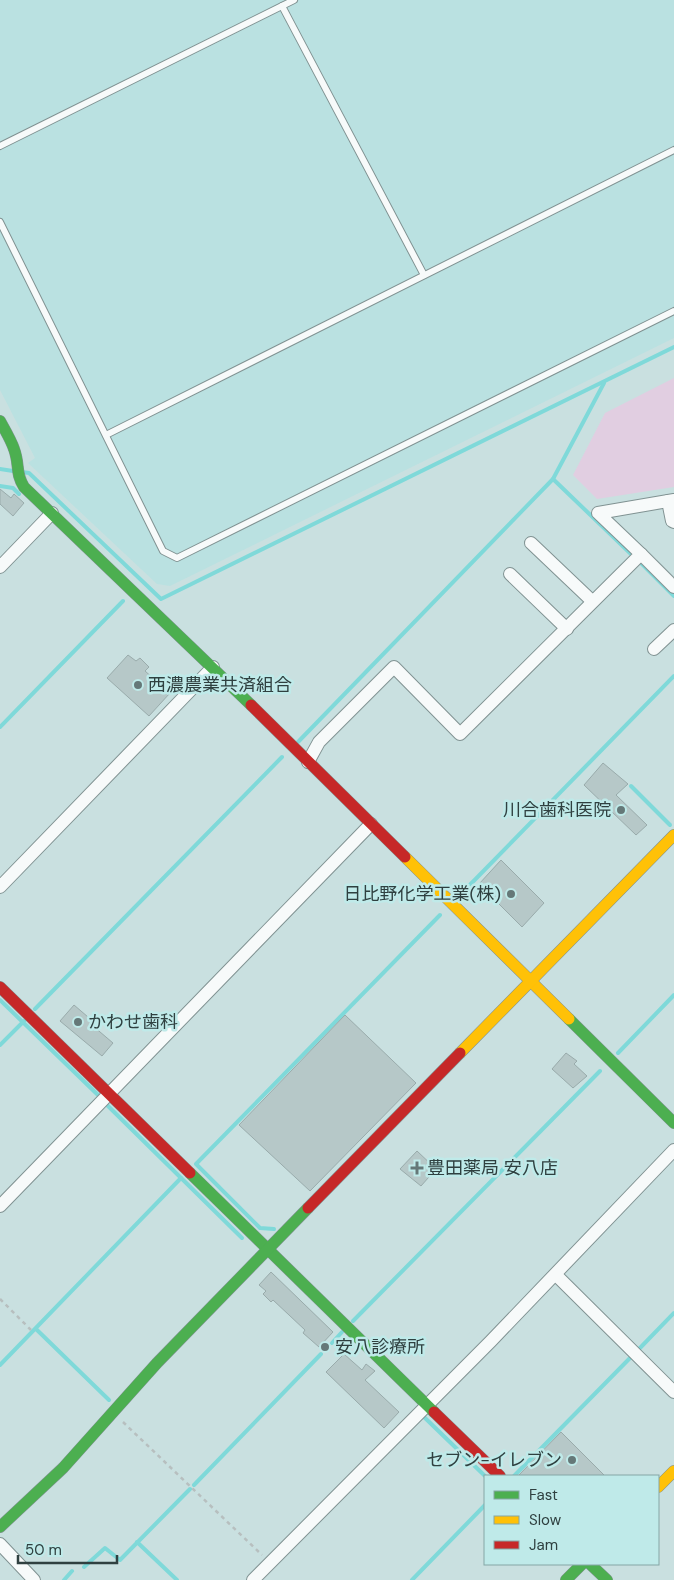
<svg xmlns="http://www.w3.org/2000/svg" width="674" height="1580" viewBox="0 0 674 1580" font-family="'DM Sans','Noto Sans JP',sans-serif">
<style>
.built{fill:#bae1e1}
.green{fill:#e1cee1}
.lines{fill:none;stroke-linecap:round;stroke-linejoin:round}
.stream{stroke:#7fd9d9;stroke-width:4}
.building{fill:#b6c8c8;stroke:#99abab}
.lane-casing{stroke:#809292;stroke-width:8}
.street-casing{stroke:#809292;stroke-width:14}
.fast-casing{stroke:#809292;stroke-width:12}
.slow-casing{stroke:#809292;stroke-width:12}
.jam-casing{stroke:#809292;stroke-width:12}
.path{stroke:#b7bfbf;stroke-width:2.5;stroke-dasharray:4 4;stroke-linecap:butt}
.lane{stroke:#f7fafa;stroke-width:6}
.street{stroke:#f7fafa;stroke-width:12}
.fast{stroke:#4caf50;stroke-width:11}
.slow{stroke:#ffc107;stroke-width:11}
.jam{stroke:#c62828;stroke-width:11}
.poi-dot{fill:#657878;stroke:#bfeae9;stroke-width:2}
.labels{text-anchor:middle;dominant-baseline:central;stroke-width:5;stroke-linejoin:round;paint-order:stroke}
.poi-label{font-size:18px;fill:#2f4040;stroke:#bfeae9;text-anchor:start}
</style>
<rect width="100%" height="100%" fill="#c9e0e0"/>
<path class="built" d="M 0,0 L 674,0 L 674,338 L 170,586 L 157,584 L 28,463 L 35,458 L 0,390 Z"/>
<path class="green" d="M 674,378 L 674,487 L 597,499 L 573,475 L 605,413 Z"/>
<g class="lines">
<g class="stream">
<path d="M 0,469 L 13,471"/>
<path d="M 22,472 L 29,473 L 161,599 L 674,347"/>
<path d="M 553,479 L 632,555"/>
<path d="M 0,486 L 13,488 L 19,494"/>
<path d="M 640,562 L 674,596"/>
<path d="M 0,727 L 123,601"/>
<path d="M 298,742 L 553,479 L 604,383"/>
<path d="M 631,786 L 670,825"/>
<path d="M 458,897 L 674,676"/>
<path d="M 0,1000 L 99,1096"/>
<path d="M 35,1009 L 282,757"/>
<path d="M 0,1045 L 24,1021"/>
<path d="M 618,1053 L 674,995"/>
<path d="M 107,1105 L 242,1238"/>
<path d="M 274,1229 L 260,1228 L 196,1164 L 440,915"/>
<path d="M 353,1321 L 600,1071"/>
<path d="M 36,1329 L 109,1400"/>
<path d="M 332,1343 L 342,1332"/>
<path d="M 640,1348 L 674,1313"/>
<path d="M 0,1365 L 181,1178"/>
<path d="M 424,1417 L 485,1476"/>
<path d="M 514,1476 L 631,1357"/>
<path d="M 194,1485 L 321,1354"/>
<path d="M 137,1542 L 177,1580"/>
<path d="M 84,1567 L 105,1548 L 120,1560 L 190,1489"/>
<path d="M 64,1580 L 72,1571"/>
<path d="M 412,1580 L 485,1505"/>
</g>
</g>
<g class="building">
<path d="M 0,489 L 11,498 L 14,494 L 24,503 L 13,516 L 0,504 Z"/>
<path d="M 128,655 L 136,661 L 140,658 L 149,667 L 145,671 L 170,693 L 149,716 L 107,678 Z"/>
<path d="M 603,763 L 628,784 L 616,795 L 647,825 L 636,835 L 584,785 Z"/>
<path d="M 501,860 L 544,903 L 522,927 L 479,884 Z"/>
<path d="M 74,1005 L 95,1023 L 93,1026 L 113,1043 L 102,1056 L 60,1021 Z"/>
<path d="M 345,1015 L 416,1083 L 310,1191 L 239,1125 Z"/>
<path d="M 566,1053 L 577,1061 L 574,1064 L 587,1076 L 573,1088 L 552,1069 Z"/>
<path d="M 417,1151 L 436,1169 L 421,1186 L 400,1169 Z"/>
<path d="M 271,1272 L 333,1332 L 319,1347 L 303,1333 L 305,1330 L 273,1300 L 271,1302 L 263,1294 L 266,1291 L 259,1285 Z"/>
<path d="M 344,1354 L 362,1370 L 366,1364 L 375,1371 L 365,1380 L 399,1412 L 384,1428 L 326,1372 Z"/>
<path d="M 561,1432 L 605,1476 L 518,1476 Z"/>
</g>
<g class="lines">
<defs>
<g id="lane">
<path d="M 282,6 L 424,275"/>
<path d="M 0,146 L 294,0"/>
<path d="M 0,222 L 163,551 L 177,558 L 674,311"/>
<path d="M 106,435 L 674,150"/>
</g>
<g id="street">
<path d="M 668,501 L 672,521 L 674,522"/>
<path d="M 531,543 L 592,601"/>
<path d="M 641,554 L 674,587"/>
<path d="M 0,567 L 52,513"/>
<path d="M 510,574 L 567,629"/>
<path d="M 654,649 L 674,630"/>
<path d="M 308,762 L 319,742 L 394,667 L 460,734 L 641,554 L 598,513 L 674,500"/>
<path d="M 0,887 L 213,667"/>
<path d="M 0,1206 L 371,824"/>
<path d="M 556,1275 L 674,1392"/>
<path d="M 0,1544 L 34,1580"/>
<path d="M 253,1580 L 491,1341 L 674,1150"/>
</g>
<g id="fast">
<path d="M 0,421 C 5,430 11,440 14,449 C 20,465 15,473 24,487 L 251,705"/>
<path d="M 569,1019 L 674,1123"/>
<path d="M 190,1173 L 434,1412"/>
<path d="M 0,1527 L 63,1468 L 157,1363 L 308,1208"/>
<path d="M 590,1564 L 607,1580"/>
<path d="M 566,1580 L 582,1564"/>
</g>
<g id="slow">
<path d="M 405,857 L 569,1019"/>
<path d="M 460,1053 L 674,835"/>
<path d="M 658,1487 L 674,1471"/>
</g>
<g id="jam">
<path d="M 251,705 L 405,857"/>
<path d="M 0,987 L 190,1173"/>
<path d="M 308,1208 L 460,1053"/>
<path d="M 434,1412 L 500,1476"/>
</g>
</defs>
<use href="#lane" class="lane-casing"/>
<use href="#street" class="street-casing"/>
<use href="#fast" class="fast-casing"/>
<use href="#slow" class="slow-casing"/>
<use href="#jam" class="jam-casing"/>
<g class="path">
<path d="M 0,1299 L 31,1330"/>
<path d="M 123,1422 L 262,1555"/>
</g>
<use href="#lane" class="lane"/>
<use href="#street" class="street"/>
<use href="#fast" class="fast"/>
<use href="#slow" class="slow"/>
<use href="#jam" class="jam"/>
</g>
<g class="poi-dot">
<circle cx="138" cy="685" r="5"/>
<circle cx="621" cy="810" r="5"/>
<circle cx="511" cy="894" r="5"/>
<circle cx="78" cy="1022" r="5"/>
<path d="M414.5 1160.5h5v5h5v5h-5v5h-5v-5h-5v-5h5z"/>
<circle cx="325" cy="1347" r="5"/>
<circle cx="572" cy="1460" r="5"/>
</g>
<g class="labels">
<g class="poi-label">
<text x="148" y="685">西濃農業共済組合</text>
<text x="611" y="810" text-anchor="end">川合歯科医院</text>
<text x="501" y="894" text-anchor="end">日比野化学工業(株)</text>
<text x="88" y="1022">かわせ歯科</text>
<text x="427" y="1168">豊田薬局 安八店</text>
<text x="335" y="1347">安八診療所</text>
<text x="562" y="1460" text-anchor="end">セブン-イレブン</text>
</g>
</g>
<rect x="484" y="1475" width="175" height="90" fill="#bfeae9" stroke="#85a6a5"/>
<rect x="494" y="1491" width="25" height="8" fill="#4caf50" stroke="#85a6a5"/>
<text x="529" y="1500" font-size="15" fill="#2f4040">Fast</text>
<rect x="494" y="1516" width="25" height="8" fill="#ffc107" stroke="#85a6a5"/>
<text x="529" y="1525" font-size="15" fill="#2f4040">Slow</text>
<rect x="494" y="1541" width="25" height="8" fill="#c62828" stroke="#85a6a5"/>
<text x="529" y="1550" font-size="15" fill="#2f4040">Jam</text>
<path d="M18 1555v8h99v-8" fill="none" stroke="#2f4040" stroke-width="2.5"/>
<text x="25" y="1555" font-size="15" fill="#2f4040" stroke="#bfeae9" stroke-width="4" paint-order="stroke">50 m</text>
</svg>
